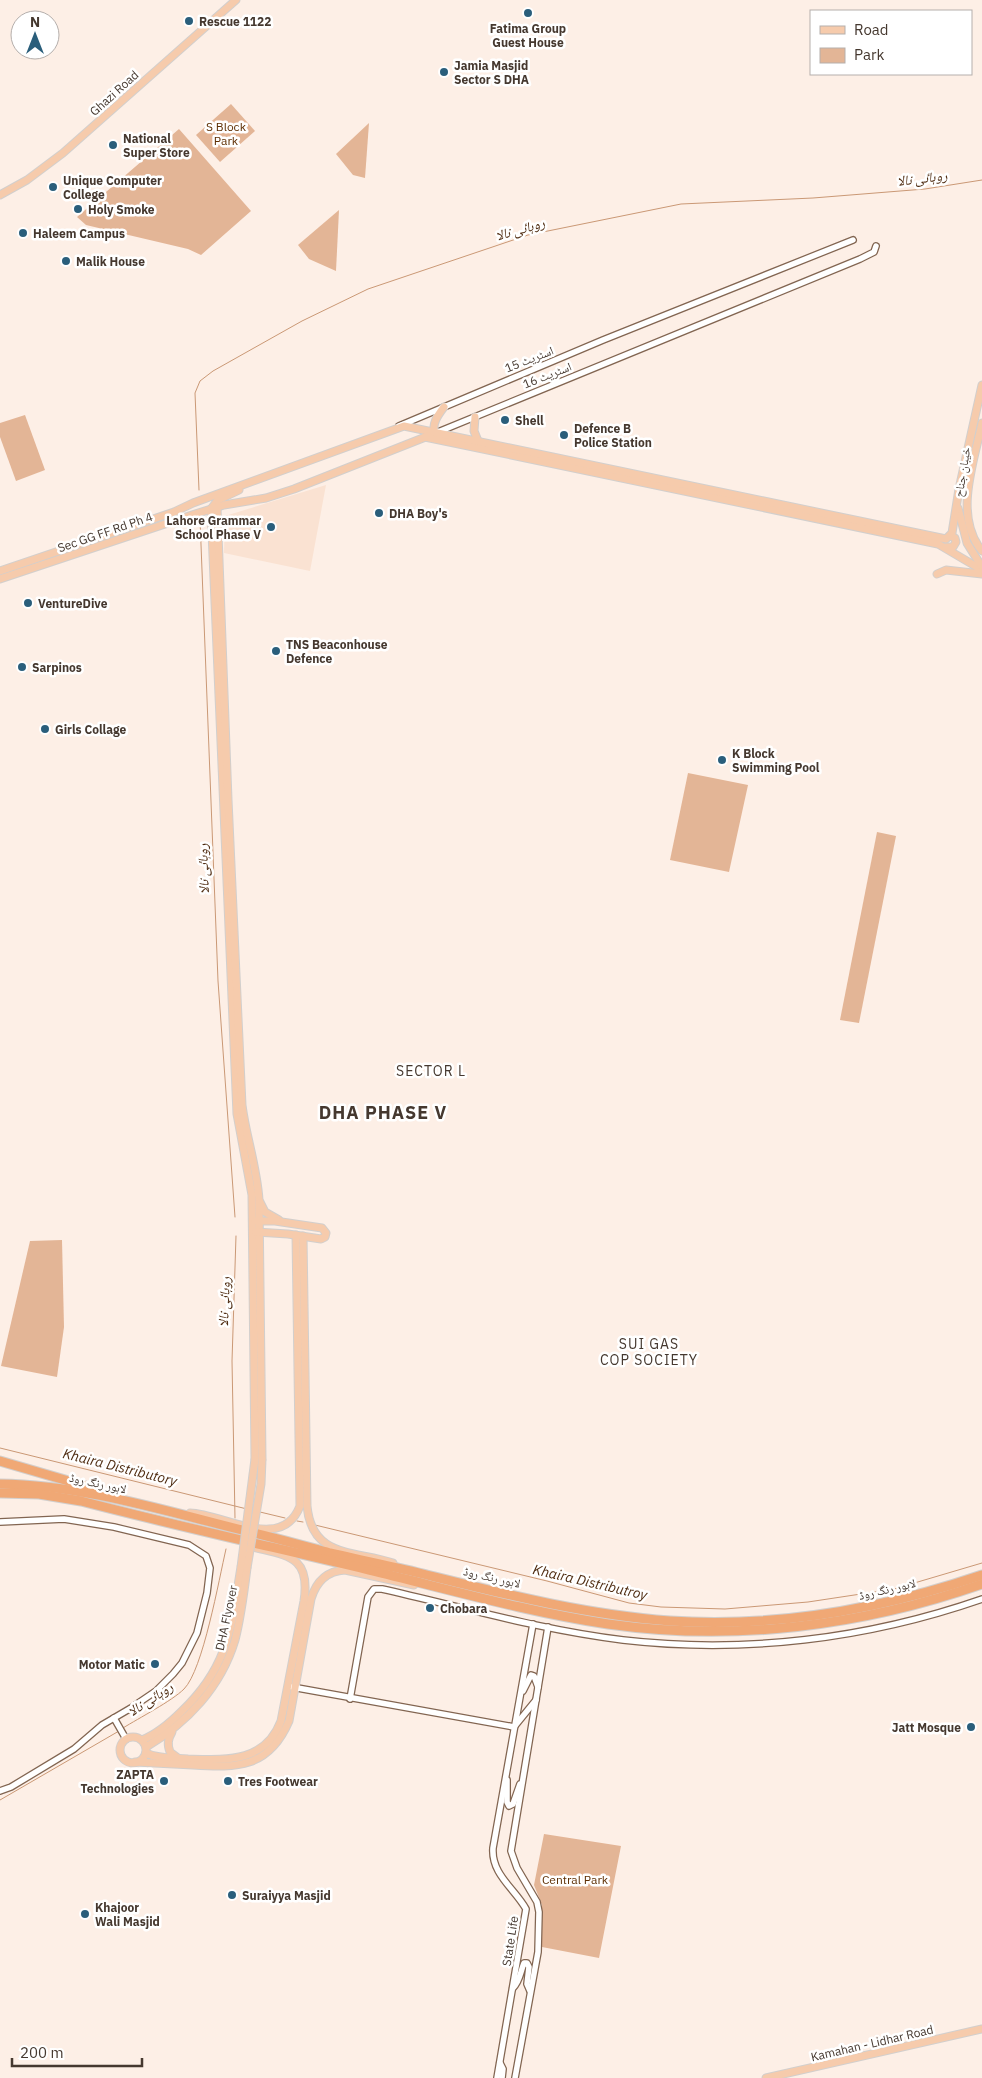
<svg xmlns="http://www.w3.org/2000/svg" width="982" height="2078" viewBox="0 0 982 2078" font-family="'IBM Plex Sans','Noto Naskh Arabic',sans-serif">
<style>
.built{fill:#fae2d2}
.green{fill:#e3b596}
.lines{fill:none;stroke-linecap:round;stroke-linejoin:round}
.stream{stroke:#ca9875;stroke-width:1}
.minor-casing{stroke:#826551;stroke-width:8}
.major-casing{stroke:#d2cfcd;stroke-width:9}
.highway-casing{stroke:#d2cfcd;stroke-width:11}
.minor{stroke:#fff;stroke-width:5.5}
.major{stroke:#f6cbac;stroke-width:7}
.highway{stroke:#f0a875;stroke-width:9}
.major-bridge-casing{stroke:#d2cfcd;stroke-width:9;stroke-linecap:butt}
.major-bridge{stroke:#f6cbac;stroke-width:7}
.poi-dot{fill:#2a5e7b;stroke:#fff;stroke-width:2}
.labels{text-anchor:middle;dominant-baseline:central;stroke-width:5;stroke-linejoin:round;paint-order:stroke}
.poi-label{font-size:12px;font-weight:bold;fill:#45382f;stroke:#fff;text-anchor:start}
.street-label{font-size:12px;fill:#45382f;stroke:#fff}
.park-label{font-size:12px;fill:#5d2e02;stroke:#fff}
.water-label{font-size:14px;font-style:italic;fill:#4f2c11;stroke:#fff}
.neighbourhood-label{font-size:14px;letter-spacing:1px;fill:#45382f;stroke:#fff}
.district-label{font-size:18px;font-weight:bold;letter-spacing:1px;fill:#45382f;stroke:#fff}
</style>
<rect width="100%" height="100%" fill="#fdefe6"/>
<path class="built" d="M 326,485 L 310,571 L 224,553 L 225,516 Z"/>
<g class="green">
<path d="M 231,104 L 255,131 L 220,162 L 196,135 Z"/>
<path d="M 369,123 L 365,178 L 353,175 L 336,154 Z"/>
<path d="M 179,129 L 251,211 L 201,255 L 188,249 L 86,225 L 77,217 Z"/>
<path d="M 339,210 L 336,271 L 309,259 L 298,245 Z"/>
<path d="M 25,415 L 45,470 L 16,481 L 0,437 L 0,423 Z"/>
<path d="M 688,773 L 748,785 L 729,872 L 670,860 Z"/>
<path d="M 877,832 L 896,836 L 859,1023 L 840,1020 Z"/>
<path d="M 62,1240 L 64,1327 L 57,1377 L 1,1366 L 30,1241 Z"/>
<path d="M 544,1834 L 621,1846 L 599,1958 L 542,1947 L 542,1905 L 534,1885 Z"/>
</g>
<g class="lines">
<g class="stream">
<path d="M 199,490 L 195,393 L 200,381 L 213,371 L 302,321 L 368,289 L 528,235 L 681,204 L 813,198 L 925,189 L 982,180"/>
<path d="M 200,519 L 218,981 L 235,1217"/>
<path d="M 0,1448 L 247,1509"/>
<path d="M 260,1512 L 285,1518"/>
<path d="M 235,1518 L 232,1361 L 236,1236"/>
<path d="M 297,1521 L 303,1522"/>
<path d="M 315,1525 L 547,1581 L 629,1603 L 661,1607 L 725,1609 L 808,1602 L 894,1589 L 982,1563"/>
<path d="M 123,1728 C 139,1718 172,1701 184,1689 C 203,1670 219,1579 226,1549"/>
<path d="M 0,1800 L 119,1731"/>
</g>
<defs>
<g id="minor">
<path d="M 399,426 L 603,340 L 853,240"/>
<path d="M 438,432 L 860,259 L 874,252 L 876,246"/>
<path d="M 0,1522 L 64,1519 L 114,1527 L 189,1545 L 206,1556 L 210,1568 L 207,1593 L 197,1633 L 182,1663 L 173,1674 L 156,1691 L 131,1708 L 102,1725 L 74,1749 L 11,1787 L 0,1791"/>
<path d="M 292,1687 L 514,1727 L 536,1700"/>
<path d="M 523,1691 L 531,1675 L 534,1676 L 538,1687"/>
<path d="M 350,1699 L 368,1597 L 374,1589 L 382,1589 C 462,1607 541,1630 623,1640 C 744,1654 867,1639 982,1599"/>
<path d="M 114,1718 L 126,1739"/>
<path d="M 507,1780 L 507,1802 L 509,1806 L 513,1804 L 520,1784"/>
<path d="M 513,1988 C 520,1981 520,1973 524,1963 L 527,1963 L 529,1967 L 527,1984 L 530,1991"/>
<path d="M 500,2063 L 503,2069 L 502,2078"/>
<path d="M 497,2078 L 526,1909 C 515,1889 491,1874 493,1848 L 533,1624"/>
<path d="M 515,2078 L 538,1952 L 539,1912 L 537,1902 L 517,1868 L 511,1851 L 548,1627"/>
</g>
<g id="major">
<path d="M 0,195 L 27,180 L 63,153 L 236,0"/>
<path d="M 475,417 L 474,431 L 478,441"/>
<path d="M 982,423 C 974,462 953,516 982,551"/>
<path d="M 435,435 C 431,424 438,415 444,407"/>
<path d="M 425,437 L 938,544 L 982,570"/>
<path d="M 239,490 L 218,500 L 211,509 L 237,1114 L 252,1195 L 255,1459"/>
<path d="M 217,507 L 228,800 L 242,1105 C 246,1137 257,1167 259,1200 L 262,1459"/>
<path d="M 958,508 L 967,543 L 982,567"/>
<path d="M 946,547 L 953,547 L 956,542 L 955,538 L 950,536"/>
<path d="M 0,571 L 174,512 L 193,503 L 404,426 L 946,539 L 952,533 L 959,489 L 982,385"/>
<path d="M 937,574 L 946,570 L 982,574"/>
<path d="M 0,579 L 192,515 L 224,505 L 266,498 L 294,489 L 428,436"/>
<path d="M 260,1202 L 265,1212 L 279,1220"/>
<path d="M 255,1221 L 275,1221 L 322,1228 L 326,1233 L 325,1237 L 321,1239 L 288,1234 L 256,1232"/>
<path d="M 303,1236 L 307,1506 C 312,1559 355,1550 393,1563"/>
<path d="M 190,1513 C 224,1514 282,1553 300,1506 L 296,1235"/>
<path d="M 172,1732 C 168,1739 167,1744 170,1752 L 178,1758"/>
<circle cx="133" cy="1750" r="13"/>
<path d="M 142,1740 C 157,1734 170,1723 182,1711 C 229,1666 231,1628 241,1567"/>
<path d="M 146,1747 C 187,1723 221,1687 235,1640 C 241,1617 244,1592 247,1568"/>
<path d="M 146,1753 C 158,1759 175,1758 188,1759 C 226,1760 265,1763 281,1721 L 304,1601 C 311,1554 286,1556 249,1546"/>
<path d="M 135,1762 C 154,1763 173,1764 193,1765 C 237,1768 269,1768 289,1721 L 311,1599 C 316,1582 326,1571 345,1570 L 414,1585"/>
<path d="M 766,2078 L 982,2029"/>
</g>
<g id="highway">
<path d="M 0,1461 L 96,1489"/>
<path d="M 0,1484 C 82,1485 162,1510 242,1530 C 271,1537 300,1545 330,1553 C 361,1560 392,1566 423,1574 C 504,1594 586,1615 670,1621 C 776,1628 882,1609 982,1575"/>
<path d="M 0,1493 L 39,1494 L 81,1501 C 177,1526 273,1547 369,1570 C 448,1589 528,1612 608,1624 C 734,1642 862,1626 982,1584"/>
</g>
</defs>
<use href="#minor" class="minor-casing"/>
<use href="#major" class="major-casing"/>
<use href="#highway" class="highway-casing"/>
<use href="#minor" class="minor"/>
<use href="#major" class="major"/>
<use href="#highway" class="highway"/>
<defs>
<g id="major-bridge">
<path d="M 241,1567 L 255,1459"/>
<path d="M 247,1568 L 261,1484 L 262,1459"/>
</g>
</defs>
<use href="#major-bridge" class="major-bridge-casing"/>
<use href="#major-bridge" class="major-bridge"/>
</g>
<g class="poi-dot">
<circle cx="528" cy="13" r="5"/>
<circle cx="189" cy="21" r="5"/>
<circle cx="444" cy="72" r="5"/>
<circle cx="113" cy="145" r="5"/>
<circle cx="53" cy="187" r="5"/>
<circle cx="78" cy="209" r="5"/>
<circle cx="23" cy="233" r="5"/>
<circle cx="66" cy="261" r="5"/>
<circle cx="505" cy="420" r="5"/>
<circle cx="564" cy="435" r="5"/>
<circle cx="379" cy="513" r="5"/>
<circle cx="271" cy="527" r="5"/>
<circle cx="28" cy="603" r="5"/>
<circle cx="276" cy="651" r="5"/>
<circle cx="22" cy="667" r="5"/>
<circle cx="45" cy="729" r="5"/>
<circle cx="722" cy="760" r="5"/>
<circle cx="430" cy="1608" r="5"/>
<circle cx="155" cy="1664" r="5"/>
<circle cx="971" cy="1727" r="5"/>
<circle cx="164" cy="1781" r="5"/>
<circle cx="228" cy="1781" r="5"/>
<circle cx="232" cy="1895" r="5"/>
<circle cx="85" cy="1914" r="5"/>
</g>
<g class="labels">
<g class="poi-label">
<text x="199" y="21">Rescue 1122</text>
<text x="528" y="28" text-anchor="middle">Fatima Group<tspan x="528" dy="14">Guest House</tspan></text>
<text x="454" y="65">Jamia Masjid<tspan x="454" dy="14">Sector S DHA</tspan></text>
<text x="123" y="138">National<tspan x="123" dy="14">Super Store</tspan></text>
<text x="63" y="180">Unique Computer<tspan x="63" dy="14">College</tspan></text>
<text x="88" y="209">Holy Smoke</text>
<text x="33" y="233">Haleem Campus</text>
<text x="76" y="261">Malik House</text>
<text x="515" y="420">Shell</text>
<text x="574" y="428">Defence B<tspan x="574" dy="14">Police Station</tspan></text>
<text x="389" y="513">DHA Boy's</text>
<text x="261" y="520" text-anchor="end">Lahore Grammar<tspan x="261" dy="14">School Phase V</tspan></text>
<text x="38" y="603">VentureDive</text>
<text x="286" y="644">TNS Beaconhouse<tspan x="286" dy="14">Defence</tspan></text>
<text x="32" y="667">Sarpinos</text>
<text x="55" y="729">Girls Collage</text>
<text x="732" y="753">K Block<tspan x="732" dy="14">Swimming Pool</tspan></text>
<text x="440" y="1608">Chobara</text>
<text x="145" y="1664" text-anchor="end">Motor Matic</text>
<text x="961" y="1727" text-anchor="end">Jatt Mosque</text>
<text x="154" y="1774" text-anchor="end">ZAPTA<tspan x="154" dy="14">Technologies</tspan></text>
<text x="238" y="1781">Tres Footwear</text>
<text x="242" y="1895">Suraiyya Masjid</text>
<text x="95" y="1907">Khajoor<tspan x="95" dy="14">Wali Masjid</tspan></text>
</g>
<g class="street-label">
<text transform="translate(114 93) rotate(-42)">Ghazi Road</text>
<text transform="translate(529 359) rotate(-22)">اسٹریٹ 15</text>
<text transform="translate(547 375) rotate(-22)">اسٹریٹ 16</text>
<text transform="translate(962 472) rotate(-81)">خیبان جناح</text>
<text transform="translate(105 532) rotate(-19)">Sec GG FF Rd Ph 4</text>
<text transform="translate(98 1483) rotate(12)">لاہور رنگ روڈ</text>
<text transform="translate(492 1577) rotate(13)">لاہور رنگ روڈ</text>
<text transform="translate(887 1589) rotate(-13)">لاہور رنگ روڈ</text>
<text transform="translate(226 1618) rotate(-78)">DHA Flyover</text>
<text transform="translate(510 1941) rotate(-81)">State Life</text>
<text transform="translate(872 2043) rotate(-13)">Kamahan - Lidhar Road</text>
</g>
<g class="park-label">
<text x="226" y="126">S Block<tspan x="226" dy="14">Park</tspan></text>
<text x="575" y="1879">Central Park</text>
</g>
<g class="water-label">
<text transform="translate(922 178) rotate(-7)">روہائی نالا</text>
<text transform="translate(520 229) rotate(-16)">روہائی نالا</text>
<text transform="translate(203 869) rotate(-92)">روہائی نالا</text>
<text transform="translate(224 1302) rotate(-88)">روہائی نالا</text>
<text transform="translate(120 1467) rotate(14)">Khaira Distributory</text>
<text transform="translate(590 1582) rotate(13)">Khaira Distributroy</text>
<text transform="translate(150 1699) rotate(-33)">روہائی نالا</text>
</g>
<g class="neighbourhood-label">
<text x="431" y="1071">SECTOR L</text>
<text x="649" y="1344">SUI GAS<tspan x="649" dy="16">COP SOCIETY</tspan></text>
</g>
<g class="district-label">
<text x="383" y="1112">DHA PHASE V</text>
</g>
</g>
<rect x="810" y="10" width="162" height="65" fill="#ffffff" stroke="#b5afac"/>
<rect x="820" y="26" width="25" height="8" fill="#f6cbac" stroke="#b5afac"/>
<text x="854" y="35" font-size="15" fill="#45382f">Road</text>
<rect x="820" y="48" width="25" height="15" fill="#e3b596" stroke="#b5afac"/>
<text x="854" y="60" font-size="15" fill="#45382f">Park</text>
<g transform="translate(35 35)"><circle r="24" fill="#ffffff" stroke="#b5afac"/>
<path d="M0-4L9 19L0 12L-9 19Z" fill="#2a5e7b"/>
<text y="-8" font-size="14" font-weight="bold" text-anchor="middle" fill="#45382f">N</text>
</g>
<path d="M12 2058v8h130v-8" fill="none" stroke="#45382f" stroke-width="2.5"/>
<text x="20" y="2058" font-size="15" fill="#45382f" stroke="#ffffff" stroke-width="4" paint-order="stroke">200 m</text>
</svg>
